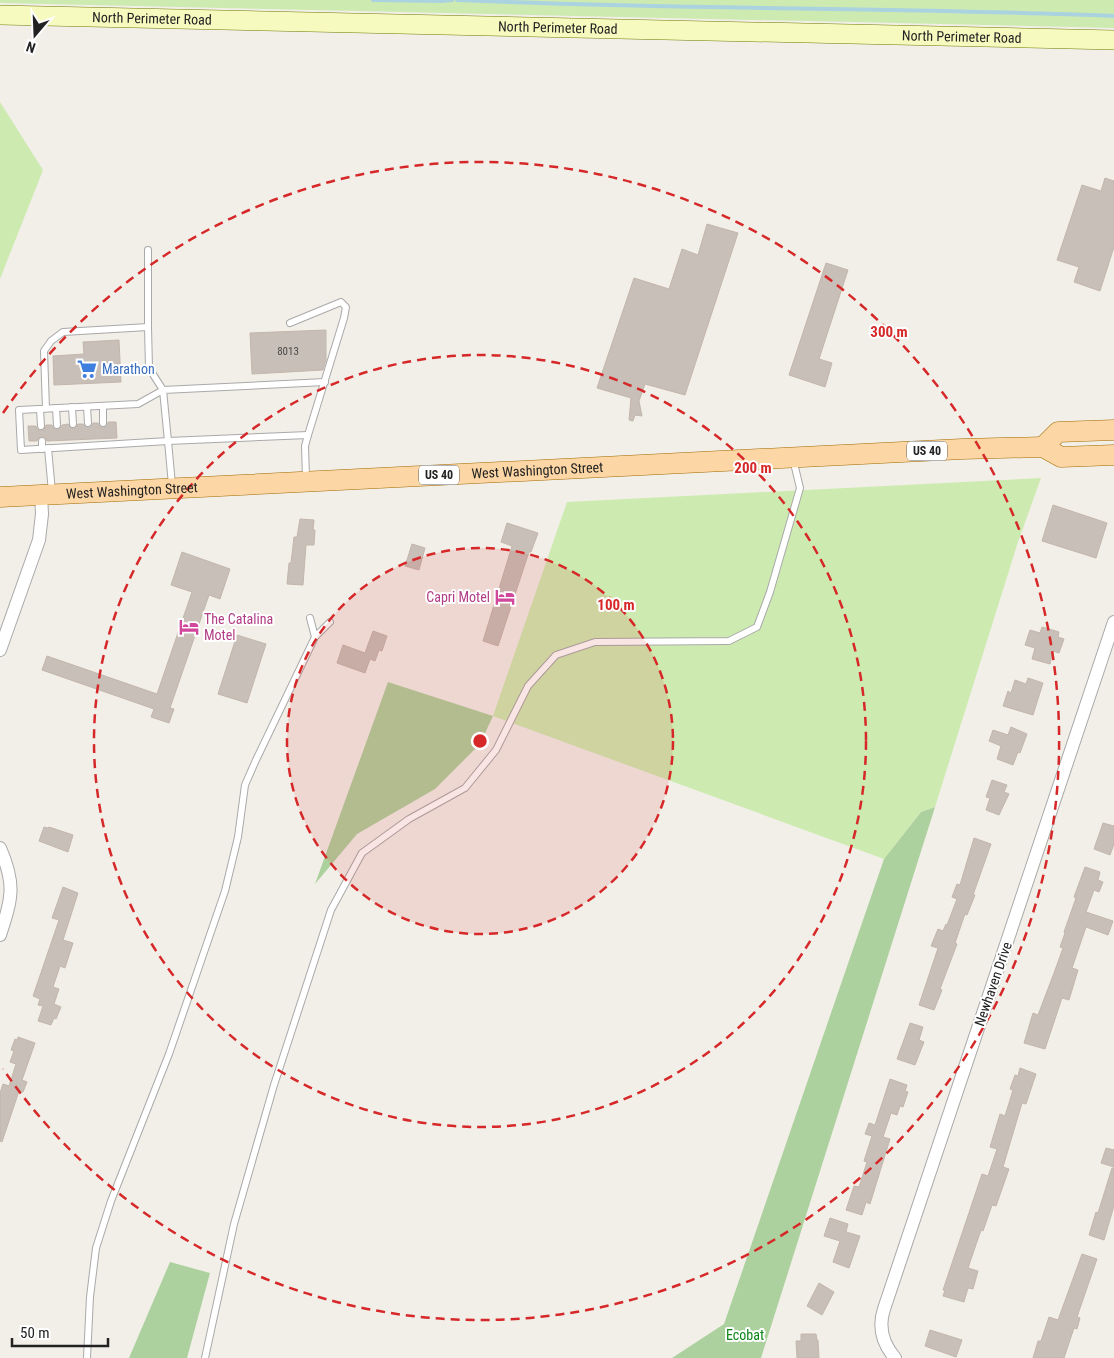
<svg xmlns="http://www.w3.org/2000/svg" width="1114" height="1358" viewBox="0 0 1114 1358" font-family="'Roboto Condensed',sans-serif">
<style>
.grass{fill:#cdebb0}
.forest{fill:#add19e}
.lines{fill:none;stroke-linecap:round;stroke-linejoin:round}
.stream{stroke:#aad3df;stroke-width:4}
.building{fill:#c7bfb8;stroke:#c4b6ab}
.lane-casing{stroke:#a9a9a9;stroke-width:8}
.street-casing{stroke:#a9a9a9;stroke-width:14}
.secondary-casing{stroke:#707d05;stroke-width:20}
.primary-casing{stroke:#a06b00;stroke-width:21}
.lane{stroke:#fff;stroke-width:6}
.street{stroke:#fff;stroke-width:12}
.secondary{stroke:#f7fabf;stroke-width:19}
.primary{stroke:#fcd6a4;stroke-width:20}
.ring{fill:none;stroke:#d62828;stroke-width:2.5;stroke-dasharray:9 6}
.labels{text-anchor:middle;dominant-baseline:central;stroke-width:4;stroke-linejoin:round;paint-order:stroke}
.number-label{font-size:11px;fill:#4b4948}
.shield{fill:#fff;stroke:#646464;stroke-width:1}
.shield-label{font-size:12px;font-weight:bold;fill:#222}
.street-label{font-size:14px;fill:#222;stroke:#fff}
.shop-label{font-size:14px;fill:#366cbe;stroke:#fff;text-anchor:start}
.hotel-label{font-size:14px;fill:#b23c85;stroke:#fff;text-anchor:end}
.park-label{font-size:14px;fill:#0c8416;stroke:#fff}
.centre{fill:#d62828;stroke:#fff;stroke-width:2.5}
.ring-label{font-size:15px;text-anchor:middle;font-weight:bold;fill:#d62828;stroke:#fff;stroke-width:4;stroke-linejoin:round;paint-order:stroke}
</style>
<rect width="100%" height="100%" fill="#f2efe9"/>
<g class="grass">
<path d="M 0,0 L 1114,0 L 1114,28 L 0,3 Z"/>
<path d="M 0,102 L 43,170 L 0,279 Z"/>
<path d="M 1041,478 L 1018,542 L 935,807 L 921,812 L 884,859 L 493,716 L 567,502 Z"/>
</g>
<g class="forest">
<path d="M 388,682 L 493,716 L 480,744 L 435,789 L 357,834 L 315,884 Z"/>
<path d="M 935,807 L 761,1358 L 672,1358 L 724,1324 L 884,859 L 921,812 Z"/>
<path d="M 170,1262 L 210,1273 L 187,1358 L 129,1358 Z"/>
</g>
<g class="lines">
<g class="stream">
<path d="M 373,0 L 442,1 L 452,0"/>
<path d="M 457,0 C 676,10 895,7 1114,16"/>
</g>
</g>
<g class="building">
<path d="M 1105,178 L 1114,181 L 1114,247 L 1100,291 L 1074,282 L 1079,267 L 1057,260 L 1082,185 L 1101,191 Z"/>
<path d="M 707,224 L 738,233 L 685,395 L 645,384 L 639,401 L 642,416 L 635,415 L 633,421 L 629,420 L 631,398 L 597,388 L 634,278 L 669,289 L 682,249 L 698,255 Z"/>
<path d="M 826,263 L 848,270 L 819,359 L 832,363 L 825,387 L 789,375 Z"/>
<path d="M 326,330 L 326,360 L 323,370 L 252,374 L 250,333 Z"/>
<path d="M 119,340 L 121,382 L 54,385 L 53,356 L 84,354 L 83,342 Z"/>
<path d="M 108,422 L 116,422 L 117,438 L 47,441 L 45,437 L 42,436 L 38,438 L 37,441 L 29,441 L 28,426 L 36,426 L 37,429 L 41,431 L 44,430 L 46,425 L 52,425 L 53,428 L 57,430 L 60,429 L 62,425 L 68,424 L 73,429 L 76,428 L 78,424 L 83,424 L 88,428 L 91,427 L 93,423 L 98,423 L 100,427 L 103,428 L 107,426 Z"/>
<path d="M 1053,505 L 1107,523 L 1096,558 L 1042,541 Z"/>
<path d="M 300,519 L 314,520 L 313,530 L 315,530 L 314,545 L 306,545 L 303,585 L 287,584 L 289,563 L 291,563 L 294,537 L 297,537 Z"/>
<path d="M 507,523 L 538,533 L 531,552 L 529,552 L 498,646 L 483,641 L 512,546 L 501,542 Z"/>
<path d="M 412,544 L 425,548 L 419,570 L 405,566 Z"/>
<path d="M 182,552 L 230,569 L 220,599 L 209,595 L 170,708 L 174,709 L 169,723 L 151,717 L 154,709 L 42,670 L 47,656 L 157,694 L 192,592 L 171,585 Z"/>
<path d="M 1042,627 L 1059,632 L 1058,637 L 1064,639 L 1059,653 L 1053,651 L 1050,664 L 1032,659 L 1035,648 L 1025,645 L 1030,630 L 1040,633 Z"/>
<path d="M 373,631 L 387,636 L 382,651 L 379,650 L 375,661 L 370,659 L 365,673 L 337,663 L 343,645 L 365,653 Z"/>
<path d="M 237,635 L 266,644 L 247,703 L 218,694 Z"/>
<path d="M 1028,678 L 1043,683 L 1033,715 L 1003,706 L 1008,691 L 1011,693 L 1015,680 L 1026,684 Z"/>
<path d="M 1011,727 L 1027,734 L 1020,753 L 1018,752 L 1013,765 L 997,759 L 1001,746 L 989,741 L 993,730 L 1008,735 Z"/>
<path d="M 992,780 L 1007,785 L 1004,792 L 1009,794 L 999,815 L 986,810 L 990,798 L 986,797 Z"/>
<path d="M 1103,823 L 1114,826 L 1114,844 L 1110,855 L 1094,849 Z"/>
<path d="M 44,827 L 48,828 L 49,827 L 73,835 L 68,852 L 39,841 Z"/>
<path d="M 974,838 L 991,844 L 973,895 L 975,895 L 967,915 L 965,914 L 955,943 L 957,944 L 940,989 L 942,990 L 934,1010 L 919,1005 L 938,948 L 931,946 L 938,929 L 943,931 L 946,924 L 947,925 L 957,899 L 952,897 L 957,884 L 960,885 Z"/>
<path d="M 1085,867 L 1100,872 L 1098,880 L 1103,882 L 1099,892 L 1094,890 L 1086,912 L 1113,921 L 1108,935 L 1086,927 L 1072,968 L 1078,970 L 1069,1000 L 1062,998 L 1045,1049 L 1024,1043 L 1033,1013 L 1038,1015 L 1054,973 L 1063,948 L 1060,947 L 1065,933 L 1064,932 L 1076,898 L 1074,897 Z"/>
<path d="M 63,887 L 78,893 L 63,940 L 73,943 L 65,968 L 60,966 L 53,987 L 59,989 L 54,1004 L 61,1007 L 56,1019 L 54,1018 L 51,1025 L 38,1021 L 43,1006 L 38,1005 L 40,999 L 33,996 L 59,920 L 52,918 Z"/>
<path d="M 910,1023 L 923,1027 L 919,1040 L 924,1042 L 915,1065 L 897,1059 Z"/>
<path d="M 18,1037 L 35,1043 L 22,1080 L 27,1082 L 23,1092 L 19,1091 L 2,1142 L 0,1141 L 0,1093 L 3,1084 L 9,1086 L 16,1064 L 10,1062 L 14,1051 L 11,1050 L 15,1039 L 17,1040 Z"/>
<path d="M 1020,1068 L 1036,1074 L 1026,1104 L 1022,1103 L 1003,1167 L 1009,1169 L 996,1206 L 992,1205 L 983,1231 L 981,1230 L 968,1268 L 978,1271 L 973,1289 L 968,1288 L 964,1302 L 943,1296 L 945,1290 L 943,1290 L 982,1174 L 988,1176 L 997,1149 L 990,1147 L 1000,1114 L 1005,1116 L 1013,1090 L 1010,1089 L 1015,1075 L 1018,1076 Z"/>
<path d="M 890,1079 L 907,1085 L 905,1091 L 908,1092 L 903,1107 L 900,1106 L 897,1115 L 891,1113 L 883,1137 L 890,1139 L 870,1204 L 866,1202 L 862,1215 L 846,1210 L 854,1186 L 859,1187 L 867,1162 L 864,1161 L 872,1136 L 865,1134 L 869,1123 L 875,1125 Z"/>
<path d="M 1106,1148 L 1114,1150 L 1114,1167 L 1101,1163 Z"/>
<path d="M 1112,1168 L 1114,1168 L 1114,1206 L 1104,1240 L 1089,1235 L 1096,1212 L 1098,1213 Z"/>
<path d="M 830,1218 L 848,1224 L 846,1232 L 860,1236 L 849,1268 L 833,1262 L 840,1241 L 824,1236 Z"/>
<path d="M 1082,1254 L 1097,1259 L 1077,1317 L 1080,1318 L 1077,1329 L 1074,1328 L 1064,1358 L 1033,1358 L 1038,1341 L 1041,1341 L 1049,1317 L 1058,1320 Z"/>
<path d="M 819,1283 L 834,1292 L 822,1315 L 807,1306 Z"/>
<path d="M 930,1330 L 962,1340 L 956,1357 L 925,1346 Z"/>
<path d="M 801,1334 L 816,1334 L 817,1340 L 818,1340 L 819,1358 L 797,1358 L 796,1341 L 801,1341 Z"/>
</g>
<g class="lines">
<defs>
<g id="lane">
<path d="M 290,323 L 341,302 L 346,307 L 344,318 L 308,435"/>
<path d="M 148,327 L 148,250"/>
<path d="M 103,406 L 103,423"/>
<path d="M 72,407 L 73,424"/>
<path d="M 87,407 L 88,423"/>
<path d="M 56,408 L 57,425"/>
<path d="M 40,409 L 41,426"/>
<path d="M 46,409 L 44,351 L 51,341 L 63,332 L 148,327 L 149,368 L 163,390 L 138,404 L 19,410 L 21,450 L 168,441 L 172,485"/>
<path d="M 42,441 L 42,449"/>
<path d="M 48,448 L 52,492"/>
<path d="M 306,478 L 305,446 L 308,435 L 168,441 L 163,390 L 325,382"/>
<path d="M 310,618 L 315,637 L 330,622"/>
<path d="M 87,1358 L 90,1297 L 96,1248 L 111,1201 L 169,1054 L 225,891 L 238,837 L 245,785 L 256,760 L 315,637"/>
<path d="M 205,1358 L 234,1224 L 274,1085 L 331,910 L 362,853 L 409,819 L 465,788 L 496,750 L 528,686 L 556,655 L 595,642 L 729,641 L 757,627 L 770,592 L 800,488 L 793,459"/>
</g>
<g id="street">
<path d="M 0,650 L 39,540 L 42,514 L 41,495"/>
<path d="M 0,848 C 16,885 12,898 0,935"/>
<path d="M 895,1358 C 883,1344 878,1327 884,1309 L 1114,622"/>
</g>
<g id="secondary">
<path id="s1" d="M 0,15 L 1114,40"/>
</g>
<g id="primary">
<path d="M 1043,447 L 1058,432 L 1114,430"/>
<path id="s2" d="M 0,497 L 962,449 L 1043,447 L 1061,457 L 1114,455"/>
</g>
</defs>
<use href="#lane" class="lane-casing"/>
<use href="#street" class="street-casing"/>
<use href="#secondary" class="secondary-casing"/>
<use href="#primary" class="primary-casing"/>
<use href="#lane" class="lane"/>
<use href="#street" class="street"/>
<use href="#secondary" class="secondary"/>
<use href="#primary" class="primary"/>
</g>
<circle cx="480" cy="741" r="193" fill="#d62828" fill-opacity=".12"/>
<g class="ring">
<circle cx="480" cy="741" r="193"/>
<circle cx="480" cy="741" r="386"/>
<path d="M3 413A579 579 0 1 1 3 1069"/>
</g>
<defs>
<symbol id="supermarket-bare" viewBox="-9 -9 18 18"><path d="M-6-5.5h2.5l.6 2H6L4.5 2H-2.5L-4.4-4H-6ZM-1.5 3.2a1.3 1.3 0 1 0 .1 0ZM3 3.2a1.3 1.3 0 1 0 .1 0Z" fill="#3f7fe0" stroke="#fff" stroke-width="2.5" paint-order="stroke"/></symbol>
<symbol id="hotel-bare" viewBox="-9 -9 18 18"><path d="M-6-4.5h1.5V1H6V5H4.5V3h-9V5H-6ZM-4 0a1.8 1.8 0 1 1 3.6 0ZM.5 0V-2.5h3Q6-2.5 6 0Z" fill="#d1479c" stroke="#fff" stroke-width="2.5" paint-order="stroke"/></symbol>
</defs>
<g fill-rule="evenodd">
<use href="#supermarket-bare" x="73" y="355" width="28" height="28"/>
<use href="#hotel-bare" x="491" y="583" width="28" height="28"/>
<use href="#hotel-bare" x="175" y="613" width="28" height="28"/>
</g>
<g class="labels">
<g class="number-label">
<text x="288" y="351">8013</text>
</g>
<g class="shield">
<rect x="907" y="441.5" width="40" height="19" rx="4"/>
<rect x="419" y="465.5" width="40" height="19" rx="4"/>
</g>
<g class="shield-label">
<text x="927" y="451">US 40</text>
<text x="439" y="475">US 40</text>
</g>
<g class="street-label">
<text stroke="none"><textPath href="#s1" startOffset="152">North Perimeter Road</textPath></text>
<text stroke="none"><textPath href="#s1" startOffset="558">North Perimeter Road</textPath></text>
<text stroke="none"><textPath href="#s1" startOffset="962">North Perimeter Road</textPath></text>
<text stroke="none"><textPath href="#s2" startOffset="538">West Washington Street</textPath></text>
<text stroke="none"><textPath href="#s2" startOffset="132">West Washington Street</textPath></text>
<text transform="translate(993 984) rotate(-71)">Newhaven Drive</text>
</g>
<g class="shop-label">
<text x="102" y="369">Marathon</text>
</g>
<g class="hotel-label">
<text x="490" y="597">Capri Motel</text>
<text x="204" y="619" text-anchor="start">The Catalina<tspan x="204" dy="16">Motel</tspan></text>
</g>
<g class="park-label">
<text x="745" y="1335">Ecobat</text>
</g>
</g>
<circle cx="480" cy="741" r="8" class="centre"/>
<g class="ring-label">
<text x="889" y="337">300 m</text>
<text x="753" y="473">200 m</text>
<text x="616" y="610">100 m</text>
</g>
<g transform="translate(35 35) rotate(199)" stroke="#ffffff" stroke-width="4" paint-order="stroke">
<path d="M0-4L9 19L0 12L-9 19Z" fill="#222222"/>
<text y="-8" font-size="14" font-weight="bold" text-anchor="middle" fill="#222222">N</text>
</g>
<path d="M12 1338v8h96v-8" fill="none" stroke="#222222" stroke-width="2.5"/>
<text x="20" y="1338" font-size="15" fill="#222222" stroke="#ffffff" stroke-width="4" paint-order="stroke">50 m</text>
</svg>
